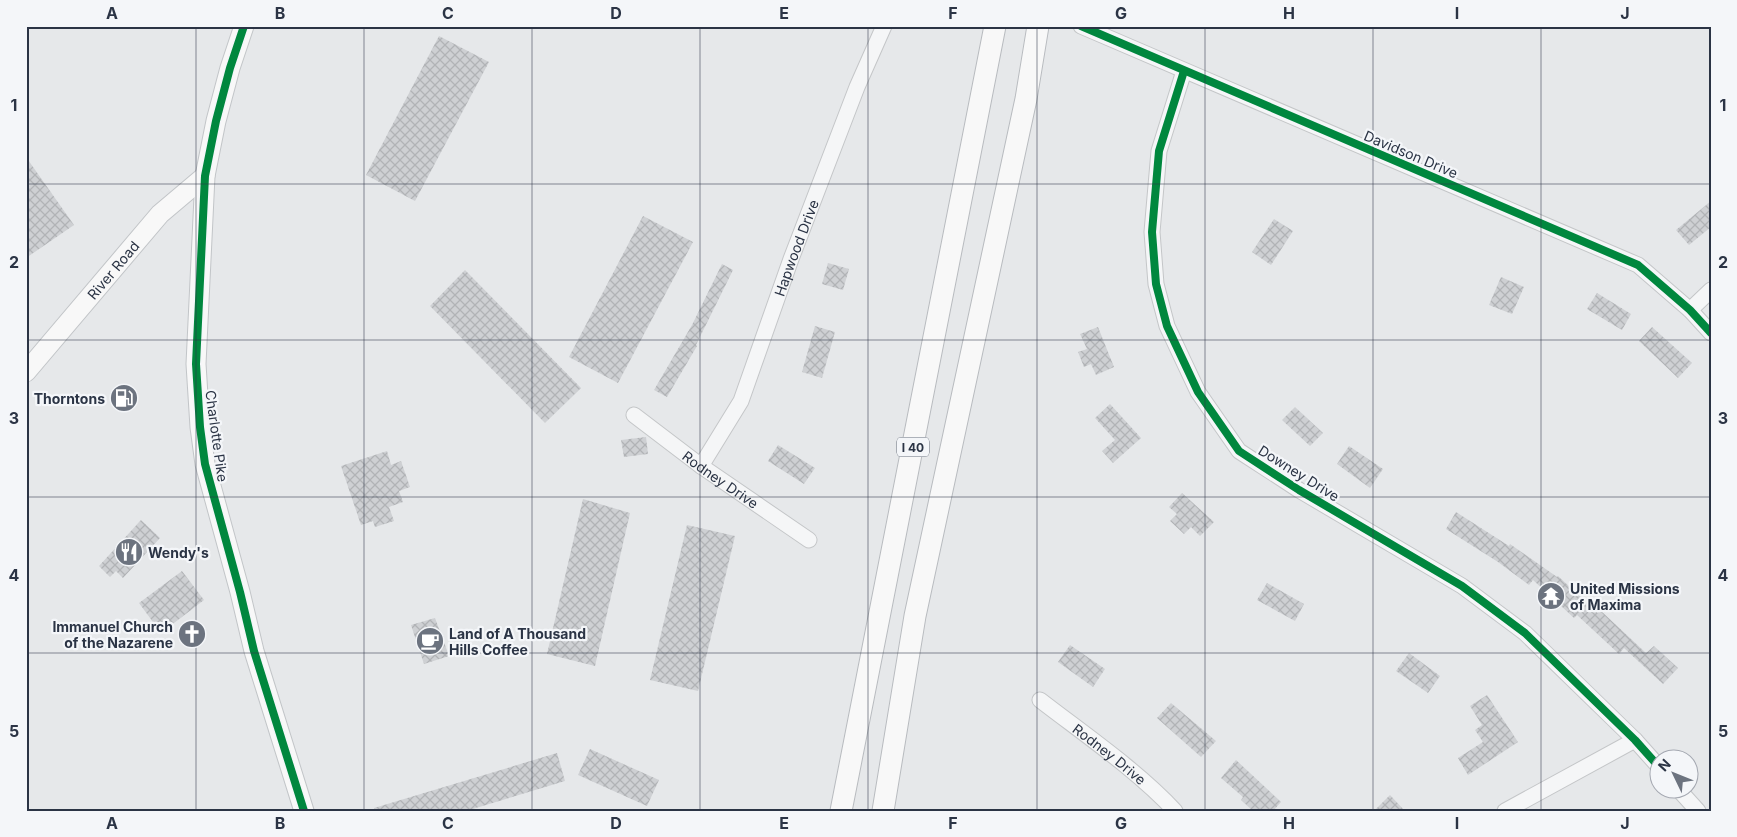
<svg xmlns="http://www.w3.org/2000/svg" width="1737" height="837" viewBox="0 0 1737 837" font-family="Inter,sans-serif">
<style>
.building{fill:url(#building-cross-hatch)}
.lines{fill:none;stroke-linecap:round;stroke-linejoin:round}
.minor-casing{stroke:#c4c6c8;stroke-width:17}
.major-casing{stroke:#c2c5c8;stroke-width:21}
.highway-casing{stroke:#b8bbbf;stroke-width:23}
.minor{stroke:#f5f6f7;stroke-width:15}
.major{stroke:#f8f8f8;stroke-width:19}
.highway{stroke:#f8f8f8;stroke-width:21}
.cycleway-casing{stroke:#f4f6f9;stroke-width:11}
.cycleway{stroke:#00873e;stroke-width:8}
.grid{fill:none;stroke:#2b3445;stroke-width:1;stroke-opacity:0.55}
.labels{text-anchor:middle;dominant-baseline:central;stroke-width:4.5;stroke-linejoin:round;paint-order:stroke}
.shield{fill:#f4f6f9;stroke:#676e7b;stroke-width:1}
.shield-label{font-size:12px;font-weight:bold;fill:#2b3445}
.street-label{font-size:14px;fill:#2b3445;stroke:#f4f6f9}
.poi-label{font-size:14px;font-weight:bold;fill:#2b3445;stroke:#f4f6f9;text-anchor:start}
.neatline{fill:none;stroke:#2b3445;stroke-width:2}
.grid-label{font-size:16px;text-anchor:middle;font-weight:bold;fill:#2b3445}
</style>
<defs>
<pattern id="building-cross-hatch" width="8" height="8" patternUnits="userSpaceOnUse" patternTransform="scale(1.25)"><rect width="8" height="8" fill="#ced0d3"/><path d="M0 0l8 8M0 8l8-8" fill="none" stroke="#b1b3b6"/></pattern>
</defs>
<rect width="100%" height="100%" fill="#e6e8ea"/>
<g class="building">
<path d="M 439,36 L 489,62 L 415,201 L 366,175 Z"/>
<path d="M 26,157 L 74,225 L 26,258 Z"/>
<path d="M 1711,201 L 1711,227 L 1689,245 L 1676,230 Z"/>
<path d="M 643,216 L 693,242 L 618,383 L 569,357 Z"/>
<path d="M 1274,219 L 1293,231 L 1271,265 L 1252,252 Z"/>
<path d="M 828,263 L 849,269 L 843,290 L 822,284 Z"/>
<path d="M 722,264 L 733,270 L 696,345 L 697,346 L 667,397 L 654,390 L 692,325 Z"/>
<path d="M 465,270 L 581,388 L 545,423 L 430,306 Z"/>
<path d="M 1501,277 L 1524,287 L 1512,314 L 1489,305 Z"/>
<path d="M 1597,293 L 1631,314 L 1622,330 L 1587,309 Z"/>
<path d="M 815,326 L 835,332 L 822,378 L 802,372 Z"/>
<path d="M 1098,327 L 1114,367 L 1096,375 L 1091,364 L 1084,367 L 1078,352 L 1087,349 L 1080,334 Z"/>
<path d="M 1652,327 L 1692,363 L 1678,378 L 1639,341 Z"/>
<path d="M 1110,404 L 1141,438 L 1113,463 L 1102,451 L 1115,440 L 1095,418 Z"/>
<path d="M 1295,407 L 1323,433 L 1310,446 L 1282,420 Z"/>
<path d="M 646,437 L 648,454 L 624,457 L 621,440 Z"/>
<path d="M 778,445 L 815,468 L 804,484 L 768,461 Z"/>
<path d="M 1349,446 L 1383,469 L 1370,488 L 1337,464 Z"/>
<path d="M 387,451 L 391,465 L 401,461 L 410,487 L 399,491 L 403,502 L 389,507 L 394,521 L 375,527 L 373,521 L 361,525 L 341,466 Z"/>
<path d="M 1182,493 L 1214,522 L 1200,536 L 1191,527 L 1184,534 L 1170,521 L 1177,514 L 1169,507 Z"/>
<path d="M 583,499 L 630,513 L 595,666 L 547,654 Z"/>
<path d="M 1456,512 L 1509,546 L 1510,544 L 1557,577 L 1558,576 L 1598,613 L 1600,610 L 1646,653 L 1654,646 L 1678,668 L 1663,684 L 1624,648 L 1619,654 L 1577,615 L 1574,618 L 1533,580 L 1529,585 L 1498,562 L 1446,529 Z"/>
<path d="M 141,520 L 160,538 L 123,578 L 116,571 L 110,577 L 99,566 Z"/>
<path d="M 687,525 L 735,536 L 698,691 L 650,680 Z"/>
<path d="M 182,571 L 204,600 L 161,633 L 139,603 Z"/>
<path d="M 1267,583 L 1304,604 L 1295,621 L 1257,600 Z"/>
<path d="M 435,618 L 449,656 L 424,664 L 411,625 Z"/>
<path d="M 1070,645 L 1105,669 L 1093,687 L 1058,662 Z"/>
<path d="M 1409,653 L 1440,676 L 1428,693 L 1396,671 Z"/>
<path d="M 1487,695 L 1518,742 L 1468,775 L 1458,758 L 1483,742 L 1475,730 L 1482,725 L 1470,706 Z"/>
<path d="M 1171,703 L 1216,741 L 1201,757 L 1157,718 Z"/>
<path d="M 590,749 L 659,780 L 647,806 L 578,775 Z"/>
<path d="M 557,753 L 565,781 L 466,811 L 374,811 L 374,808 Z"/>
<path d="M 1236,760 L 1281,802 L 1273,811 L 1253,811 L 1241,800 L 1243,797 L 1221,778 Z"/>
<path d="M 1390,795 L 1405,811 L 1374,811 Z"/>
</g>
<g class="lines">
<defs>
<g id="minor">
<path d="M 1081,26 L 1638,265 L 1690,310 L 1711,333"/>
<path d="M 1184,71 L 1159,151 L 1152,232 L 1156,284 L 1167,326 L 1198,392 L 1239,451 L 1299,490 L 1462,586 L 1525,633 L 1635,740 L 1660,768"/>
<path d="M 1690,310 L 1711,290"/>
<path id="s1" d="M 634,415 L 701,466 L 809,540"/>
<path id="s2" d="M 701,466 L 741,401 L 791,259 L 857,87 L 884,26"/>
<path id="s3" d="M 1040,700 C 1084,734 1138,771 1175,811"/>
<path d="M 1679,790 L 1698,811"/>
<path d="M 1505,811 L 1635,740"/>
</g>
<g id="major">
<path d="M 244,26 L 230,68 L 216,121 L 205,176 L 196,364 L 200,427 L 205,464 L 240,592 L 254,651 L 304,811"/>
<path id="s4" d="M 26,372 L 160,214 L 205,176"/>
</g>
<g id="highway">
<path d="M 841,811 L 995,26"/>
<path d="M 883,811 L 915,616 L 1026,99 L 1038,26"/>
</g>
</defs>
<use href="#minor" class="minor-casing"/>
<use href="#major" class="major-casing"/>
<use href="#highway" class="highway-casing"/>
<use href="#minor" class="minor"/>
<use href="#major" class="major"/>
<use href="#highway" class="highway"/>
<defs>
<g id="cycleway">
<path d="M 244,26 L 230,68 L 216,121 L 205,176 L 196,364 L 200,427 L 205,464 L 240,592 L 254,651 L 304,811"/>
<path d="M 1081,26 L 1638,265 L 1690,310 L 1711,333"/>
<path d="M 1184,71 L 1159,151 L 1152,232 L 1156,284 L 1167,326 L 1198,392 L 1239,451 L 1299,490 L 1462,586 L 1525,633 L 1635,740 L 1660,768"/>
</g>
</defs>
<use href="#cycleway" class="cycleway-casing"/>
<use href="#cycleway" class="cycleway"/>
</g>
<path class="grid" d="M 196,26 L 196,811M 364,26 L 364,811M 532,26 L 532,811M 700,26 L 700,811M 868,26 L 868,811M 1037,26 L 1037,811M 1205,26 L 1205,811M 1373,26 L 1373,811M 1541,26 L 1541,811M 26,184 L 1711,184M 26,340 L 1711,340M 26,497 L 1711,497M 26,653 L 1711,653"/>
<defs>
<symbol id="fuel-disc" viewBox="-11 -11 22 22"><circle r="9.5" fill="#6c737f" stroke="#f4f6f9"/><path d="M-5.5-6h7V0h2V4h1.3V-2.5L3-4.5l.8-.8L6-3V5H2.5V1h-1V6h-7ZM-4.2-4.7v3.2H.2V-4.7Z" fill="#fff"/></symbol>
<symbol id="restaurant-disc" viewBox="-11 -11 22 22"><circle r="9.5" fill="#6c737f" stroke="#f4f6f9"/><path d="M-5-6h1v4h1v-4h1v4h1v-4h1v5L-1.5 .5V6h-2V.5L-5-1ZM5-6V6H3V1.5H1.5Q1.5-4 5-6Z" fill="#fff"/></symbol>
<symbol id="temple-disc" viewBox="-11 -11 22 22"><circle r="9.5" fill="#6c737f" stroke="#f4f6f9"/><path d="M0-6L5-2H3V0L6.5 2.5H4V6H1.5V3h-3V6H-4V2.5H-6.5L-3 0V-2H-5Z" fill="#fff"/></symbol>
<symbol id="church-disc" viewBox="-11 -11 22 22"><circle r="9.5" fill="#6c737f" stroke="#f4f6f9"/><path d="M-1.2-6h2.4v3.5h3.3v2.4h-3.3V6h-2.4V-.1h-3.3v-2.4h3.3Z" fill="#fff"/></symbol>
<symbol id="cafe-disc" viewBox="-11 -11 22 22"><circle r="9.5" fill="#6c737f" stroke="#f4f6f9"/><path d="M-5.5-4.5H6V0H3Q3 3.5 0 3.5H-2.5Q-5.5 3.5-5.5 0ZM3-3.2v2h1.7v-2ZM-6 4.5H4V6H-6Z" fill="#fff"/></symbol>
</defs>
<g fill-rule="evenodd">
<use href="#fuel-disc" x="108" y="382" width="32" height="32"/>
<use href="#restaurant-disc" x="113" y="536" width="32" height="32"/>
<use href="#temple-disc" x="1535" y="580" width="32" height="32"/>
<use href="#church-disc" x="176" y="618" width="32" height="32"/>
<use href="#cafe-disc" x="414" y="625" width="32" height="32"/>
</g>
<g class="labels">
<rect class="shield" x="897" y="437.5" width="32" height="19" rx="4"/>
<g class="shield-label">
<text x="913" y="447">I 40</text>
</g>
<g class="street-label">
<text transform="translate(1411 154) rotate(23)">Davidson Drive</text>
<text stroke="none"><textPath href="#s2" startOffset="239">Hapwood Drive</textPath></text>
<text stroke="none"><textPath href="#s4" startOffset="134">River Road</textPath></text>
<text transform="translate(217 436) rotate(82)">Charlotte Pike</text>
<text transform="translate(1299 473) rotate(32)">Downey Drive</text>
<text stroke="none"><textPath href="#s1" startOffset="108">Rodney Drive</textPath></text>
<text stroke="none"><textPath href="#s3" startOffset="88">Rodney Drive</textPath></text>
</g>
<g class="poi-label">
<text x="105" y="398" text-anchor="end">Thorntons</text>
<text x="148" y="552">Wendy's</text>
<text x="1570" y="588">United Missions<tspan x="1570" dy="16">of Maxima</tspan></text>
<text x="173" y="626" text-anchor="end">Immanuel Church<tspan x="173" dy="16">of the Nazarene</tspan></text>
<text x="449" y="633">Land of A Thousand<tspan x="449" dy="16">Hills Coffee</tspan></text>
</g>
</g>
<rect width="1737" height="837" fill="none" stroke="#f4f6f9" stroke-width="55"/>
<g transform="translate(1674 774) rotate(313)"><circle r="24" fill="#f4f6f9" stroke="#a4a8b1"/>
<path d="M0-4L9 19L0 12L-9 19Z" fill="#6c737f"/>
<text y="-8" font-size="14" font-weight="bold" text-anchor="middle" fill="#2b3445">N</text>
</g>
<rect x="28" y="28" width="1682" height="782" class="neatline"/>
<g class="grid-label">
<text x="112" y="19">A</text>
<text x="280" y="19">B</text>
<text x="448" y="19">C</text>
<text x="616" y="19">D</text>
<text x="784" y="19">E</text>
<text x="953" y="19">F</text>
<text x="1121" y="19">G</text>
<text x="1289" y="19">H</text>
<text x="1457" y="19">I</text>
<text x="1625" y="19">J</text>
<text x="14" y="111">1</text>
<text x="1723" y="111">1</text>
<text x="14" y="268">2</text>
<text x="1723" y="268">2</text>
<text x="14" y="424">3</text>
<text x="1723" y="424">3</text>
<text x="14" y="581">4</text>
<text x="1723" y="581">4</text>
<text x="14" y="737">5</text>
<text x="1723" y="737">5</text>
<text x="112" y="829">A</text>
<text x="280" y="829">B</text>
<text x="448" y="829">C</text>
<text x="616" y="829">D</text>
<text x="784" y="829">E</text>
<text x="953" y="829">F</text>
<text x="1121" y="829">G</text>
<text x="1289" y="829">H</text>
<text x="1457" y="829">I</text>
<text x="1625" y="829">J</text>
</g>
</svg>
